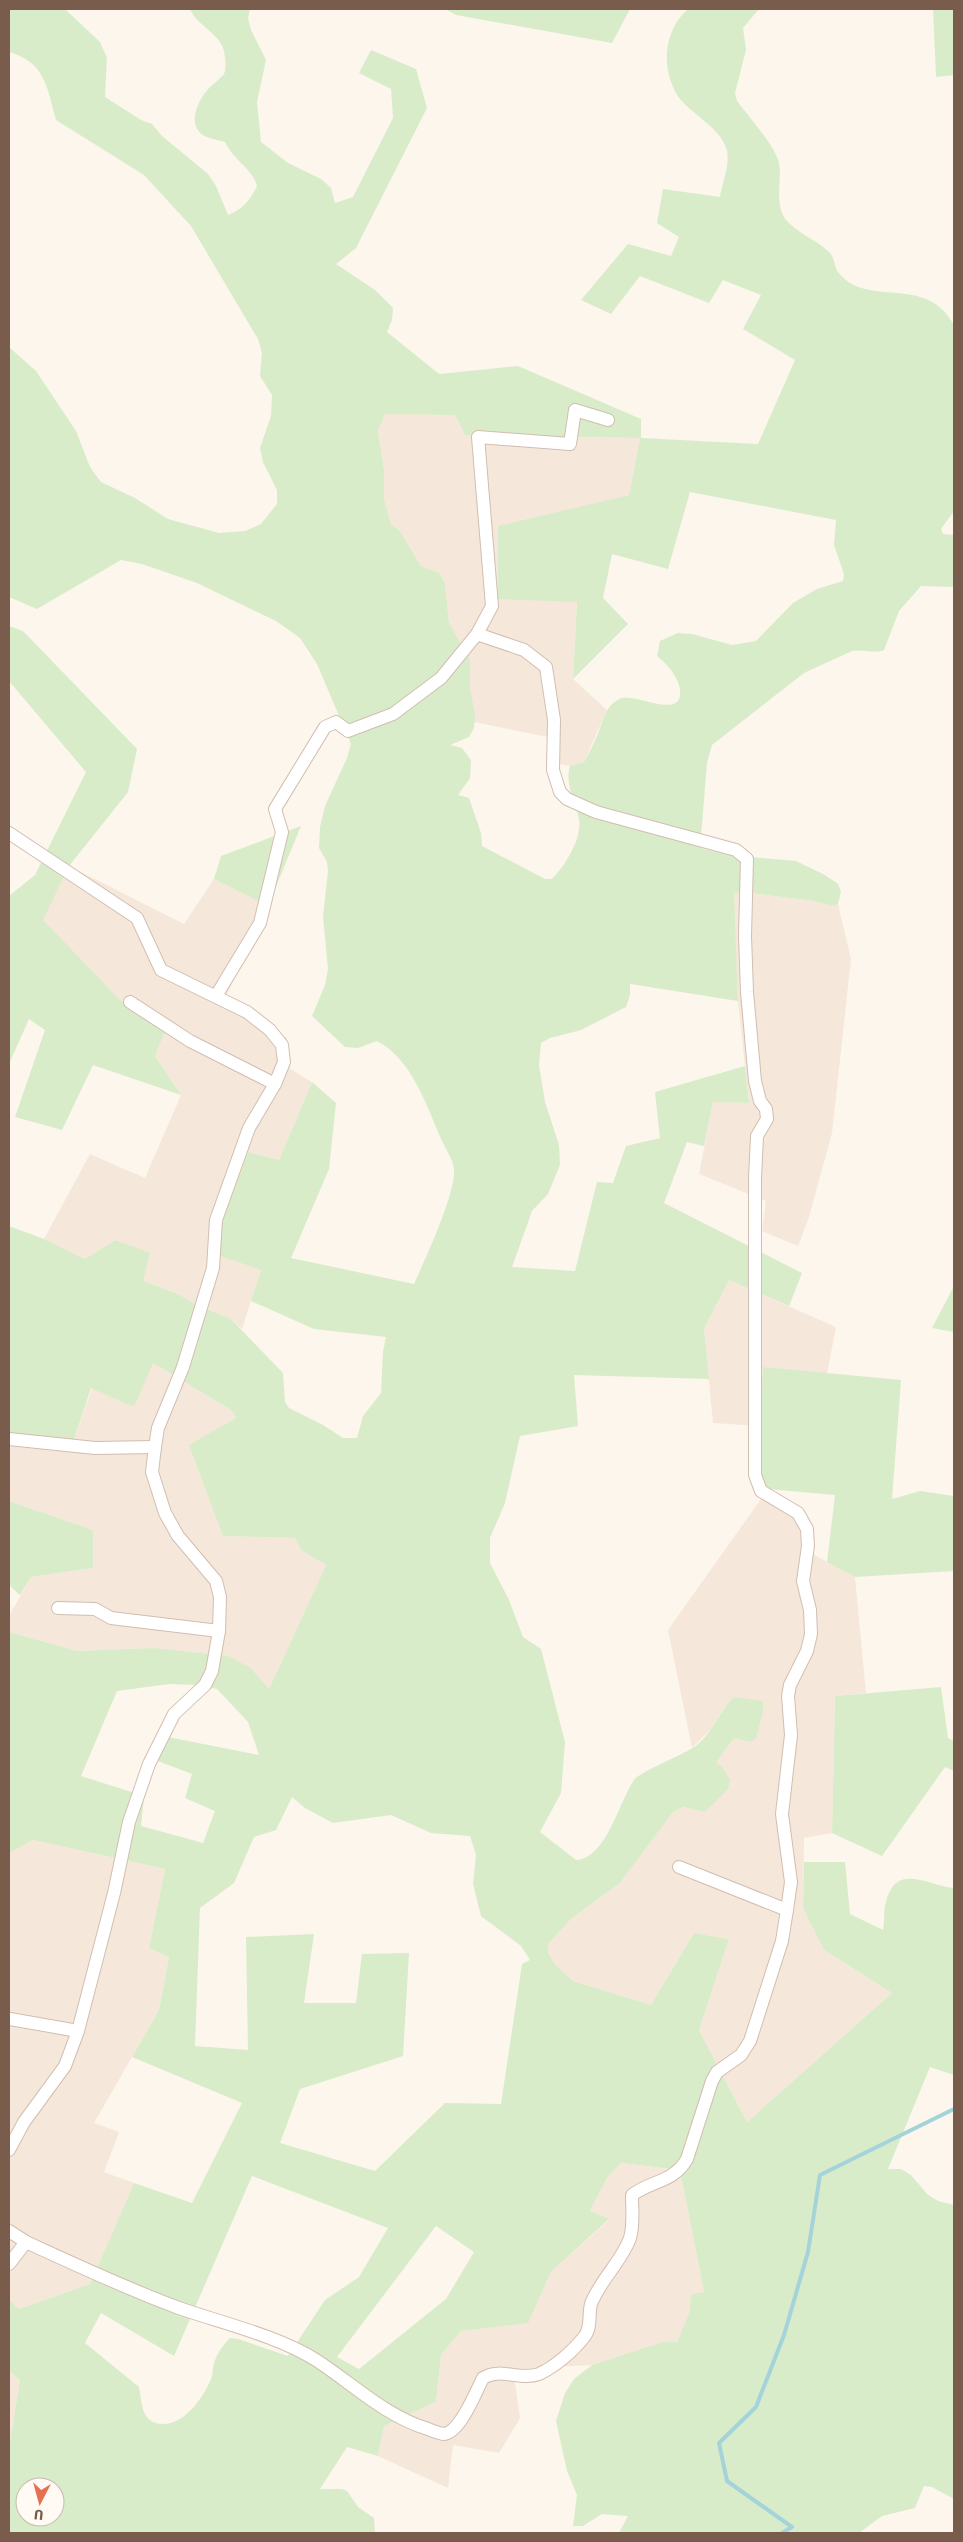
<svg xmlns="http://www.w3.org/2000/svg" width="963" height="2542" viewBox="0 0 963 2542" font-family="'Fira Sans',sans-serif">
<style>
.residential{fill:#f5e8da}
.green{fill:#d8ecc9;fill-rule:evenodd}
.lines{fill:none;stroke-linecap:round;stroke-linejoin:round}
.stream{stroke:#a5d3da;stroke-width:4}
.minor-casing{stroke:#d1beb0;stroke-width:14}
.minor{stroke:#fff;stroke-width:12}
</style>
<rect width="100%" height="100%" fill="#fdf6ec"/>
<g class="residential">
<path d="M 385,413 L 455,415 L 465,435 L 640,438 L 629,495 L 498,527 L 577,602 L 573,679 L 607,710 L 584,762 L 570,766 L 550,762 L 553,738 L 474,722 L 470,688 L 470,659 L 449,623 L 445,583 L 439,573 L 421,566 L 400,531 L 391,524 L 384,499 L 384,469 L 378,431 Z"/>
<path d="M 69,866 L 184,924 L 214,879 L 268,906 L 225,999 L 287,1038 L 282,1064 L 312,1082 L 279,1160 L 248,1152 L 212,1253 L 261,1270 L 242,1329 L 231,1319 L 197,1305 L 178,1294 L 142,1281 L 150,1254 L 115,1240 L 85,1259 L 44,1239 L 90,1154 L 145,1178 L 181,1095 L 155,1056 L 167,1027 L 120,1000 L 42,920 Z"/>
<path d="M 743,892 L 814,901 L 831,906 L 838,904 L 851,959 L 832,1133 L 809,1217 L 798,1246 L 762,1231 L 766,1201 L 699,1174 L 713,1102 L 749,1103 L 738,1001 L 733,893 Z"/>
<path d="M 729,1280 L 836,1327 L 827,1374 L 763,1367 L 760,1426 L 713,1423 L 704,1329 Z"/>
<path d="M 153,1363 L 231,1410 L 236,1419 L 223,1536 L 295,1538 L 301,1550 L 326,1565 L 269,1689 L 251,1668 L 153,1648 L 77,1651 L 9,1632 L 9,1616 L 31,1577 L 93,1568 L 93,1530 L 9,1501 L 9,1432 L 73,1443 L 92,1388 Z"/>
<path d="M 768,1489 L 804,1517 L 809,1552 L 855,1577 L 866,1693 L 835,1696 L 832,1833 L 804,1838 L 803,1908 L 824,1950 L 892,1993 L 747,2122 L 699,2030 L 729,1939 L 694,1933 L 651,2005 L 573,1981 L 554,1963 L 548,1952 L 548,1944 L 572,1918 L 620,1883 L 673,1812 L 683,1807 L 705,1812 L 718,1760 L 734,1738 L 750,1742 L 725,1706 L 711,1729 L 692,1748 L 668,1630 Z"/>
<path d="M 33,1840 L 165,1869 L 149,1948 L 169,1957 L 159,2010 L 94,2123 L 119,2132 L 104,2172 L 134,2183 L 90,2284 L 19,2309 L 9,2299 L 9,1853 Z"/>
<path d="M 621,2163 L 680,2170 L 704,2292 L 691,2294 L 689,2313 L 677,2342 L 662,2342 L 592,2365 L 513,2369 L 520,2418 L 499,2453 L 453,2445 L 448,2488 L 378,2456 L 384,2426 L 436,2402 L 441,2355 L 461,2331 L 528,2322 L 551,2272 L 609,2220 L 590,2211 L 607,2178 Z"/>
<path d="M 9,2371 L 20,2380 L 9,2448 Z"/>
</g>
<g class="green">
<path d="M 9,9 L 65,9 L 100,42 L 107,58 L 105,97 L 141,120 L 152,124 L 162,136 L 208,174 L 216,186 L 228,215 L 213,220 C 237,213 246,208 257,186 C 252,168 235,162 225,142 C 219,140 209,139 203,135 C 186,124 199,98 210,87 C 214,83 220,79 224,74 C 227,68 225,57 224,51 C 220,33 197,26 190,9 L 153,9 L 250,9 L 248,18 L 251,30 L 266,60 L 257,102 L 261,142 L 288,163 L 321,179 L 331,188 L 335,203 L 353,197 L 393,118 L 391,89 L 359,73 L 371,50 L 416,69 L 427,108 L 356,248 L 336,264 L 375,290 L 393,308 L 392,320 L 387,332 L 439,374 L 518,366 L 641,419 L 641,438 L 758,444 L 795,360 L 743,329 L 761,295 L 723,280 L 709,303 L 640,276 L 611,314 L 581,300 L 628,244 L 671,256 L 679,237 L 657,223 L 663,189 L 720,197 C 722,183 730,165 727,151 C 722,127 686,112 676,93 C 661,66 664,30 688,9 L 759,9 L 743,28 L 746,50 L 735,93 L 737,101 C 749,117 769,139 777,157 C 785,174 772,201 786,220 C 797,233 817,240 829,252 C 835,257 834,267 838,272 C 867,310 925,272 954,325 L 954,511 L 941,529 L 943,534 L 954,535 L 954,587 L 921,586 L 899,611 L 884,650 C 874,654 863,649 852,651 L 804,673 L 712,745 L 707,763 L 700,848 L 728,855 L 796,861 L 825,875 L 838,884 L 841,892 L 838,904 L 831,906 L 814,901 L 743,892 L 734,893 L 738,1001 L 630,984 L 630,995 L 626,1007 L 581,1030 L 550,1038 L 541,1043 L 539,1065 L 545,1102 L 559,1145 L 560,1165 L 548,1194 L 532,1211 L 512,1267 L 575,1271 L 597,1182 L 613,1183 L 626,1146 L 660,1138 L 655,1092 L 745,1066 L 749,1103 L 713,1102 L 704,1146 L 687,1142 L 664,1203 L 802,1273 L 789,1306 L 729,1280 L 704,1329 L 709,1379 L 574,1375 L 578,1426 L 520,1436 L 505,1503 L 490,1538 L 490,1563 L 509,1600 L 523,1637 L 541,1649 L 565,1742 L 561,1793 L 540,1832 L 576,1860 C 606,1859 619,1802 634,1780 C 639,1772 684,1755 697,1745 C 713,1732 719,1711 734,1697 L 763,1701 L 763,1711 L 756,1739 L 750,1742 L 734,1738 L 718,1760 L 717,1764 L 722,1766 L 730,1780 L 728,1789 L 705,1812 L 683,1807 L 673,1812 L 620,1883 L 572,1918 L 548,1944 L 548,1952 L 554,1963 L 573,1981 L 651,2005 L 694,1933 L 729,1939 L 699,2030 L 747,2122 L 892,1993 L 824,1950 L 803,1908 L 804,1862 L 845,1862 L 850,1914 L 883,1930 C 885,1921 883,1911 886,1902 C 896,1862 926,1885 954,1888 L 954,2075 L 930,2067 L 888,2169 L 901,2169 L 911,2175 L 927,2194 L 938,2201 L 954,2205 L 954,2499 L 932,2487 L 924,2486 L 915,2508 L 882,2516 L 859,2533 L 619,2533 L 628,2516 L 602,2514 L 583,2526 L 573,2526 L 577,2495 L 567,2471 L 556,2421 L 565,2393 L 574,2379 L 592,2365 L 662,2342 L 677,2342 L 689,2313 L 691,2294 L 704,2292 L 680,2170 L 621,2163 L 607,2178 L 590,2211 L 609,2219 L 551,2272 L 528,2323 L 461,2331 L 441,2355 L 436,2402 L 384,2426 L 378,2456 L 347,2447 L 320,2489 L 342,2489 L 347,2491 L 358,2507 L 374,2518 L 375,2533 L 9,2533 L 9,2448 L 20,2380 L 9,2371 L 9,2299 L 19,2309 L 90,2284 L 134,2183 L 192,2203 L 242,2103 L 132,2057 L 159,2010 L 169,1957 L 149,1948 L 165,1869 L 33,1840 L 9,1853 L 9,1632 L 77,1651 L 153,1648 L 228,1656 L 251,1668 L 269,1689 L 326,1565 L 301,1550 L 295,1538 L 223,1536 L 189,1445 L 236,1418 L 231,1410 L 153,1363 L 134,1407 L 91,1388 L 73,1443 L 9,1432 L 9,1226 L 44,1239 L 85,1259 L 115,1240 L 150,1253 L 143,1281 L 178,1294 L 197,1305 L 231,1319 L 283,1373 L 285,1402 L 289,1408 L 323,1425 L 343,1438 L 357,1438 L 363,1416 L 381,1393 L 383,1352 L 386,1337 L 314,1329 L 251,1301 L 261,1270 L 211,1253 L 248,1152 L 279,1160 L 312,1082 L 336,1103 L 329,1169 L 291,1258 L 414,1284 C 425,1260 456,1193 454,1169 C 453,1160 446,1149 442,1141 C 427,1107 412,1059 377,1041 L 358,1048 L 345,1047 L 312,1016 L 325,985 L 328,969 L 323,917 L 328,871 L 327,862 L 319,848 L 320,827 L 325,806 L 347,758 L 351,744 L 317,664 L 300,638 L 276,621 L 197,583 L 142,564 L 121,560 L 37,609 L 9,597 L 9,347 L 36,371 L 76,431 L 90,467 L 101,482 L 135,498 L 168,519 L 219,533 L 245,531 L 261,524 L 277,504 L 277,490 L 263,462 L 260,448 L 271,416 L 272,395 L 260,376 L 262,353 L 258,339 L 191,226 L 144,175 L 56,120 C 47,87 45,62 9,52 ZM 385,414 L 455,415 L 465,435 L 640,438 L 629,495 L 498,526 L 498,599 L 577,602 L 573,679 L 628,624 L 603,598 L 612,554 L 668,569 L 690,492 L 836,520 L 834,545 L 844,574 L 843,581 L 817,589 L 793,603 L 756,641 L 732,645 L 692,634 L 678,633 L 660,641 L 657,656 C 666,663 679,677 680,690 C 683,722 634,691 619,699 C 605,707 604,718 599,731 C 595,742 589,752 584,762 L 570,766 C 564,786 577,801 579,820 C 582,839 565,866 552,879 L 545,879 L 482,846 L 481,833 L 469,798 L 458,795 L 470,778 L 471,760 L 462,748 L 450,745 L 469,737 L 474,728 L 475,715 L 470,688 L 470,659 L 449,623 L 445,583 L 439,573 L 421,566 L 400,531 L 391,524 L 384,499 L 384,469 L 378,431 ZM 169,1684 L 198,1685 L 217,1689 L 248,1722 L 259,1755 L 168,1737 L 158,1761 L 192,1774 L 185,1798 L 215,1811 L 203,1843 L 141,1826 L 144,1796 L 81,1776 L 117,1691 ZM 292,1797 L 305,1808 L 333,1823 L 391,1815 L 431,1833 L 470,1836 L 476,1855 L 473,1884 L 481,1916 L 521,1946 L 530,1960 L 522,1964 L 501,2104 L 445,2103 L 375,2171 L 280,2143 L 300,2089 L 403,2056 L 409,1953 L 362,1954 L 356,2003 L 304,2003 L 314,1934 L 246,1937 L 248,2050 L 195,2046 L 200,1908 L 234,1883 L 254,1837 L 276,1830 ZM 252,2176 L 388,2228 L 359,2277 L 325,2300 L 288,2356 L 238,2339 L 230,2338 C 222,2346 215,2356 213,2368 C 212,2372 213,2376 211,2379 C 203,2398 185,2424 163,2424 C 141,2424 142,2403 139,2387 L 85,2343 L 101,2313 L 174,2356 ZM 436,2226 L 474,2252 L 446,2299 L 359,2369 L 337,2357 ZM 25,2487 L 55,2487 L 55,2517 L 25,2517 Z"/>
<path d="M 445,9 L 630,9 L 612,43 L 456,15 Z"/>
<path d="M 933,9 L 954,9 L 954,75 L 936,77 Z"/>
<path d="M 9,626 L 23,631 L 137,749 L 128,792 L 69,866 L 43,920 L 120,1000 L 167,1027 L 155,1056 L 181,1095 L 93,1065 L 62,1130 L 15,1117 L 45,1030 L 29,1019 L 9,1064 L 9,896 L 35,875 L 86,772 L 9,681 Z"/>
<path d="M 301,826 L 268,906 L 214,879 L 221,856 Z"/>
<path d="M 954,1286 L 954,1332 L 932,1328 Z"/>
<path d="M 763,1367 L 901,1380 L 892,1499 L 920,1491 L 954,1496 L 954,1571 L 855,1577 L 827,1562 L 835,1495 L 768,1489 L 757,1478 Z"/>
<path d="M 9,1501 L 93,1530 L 93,1568 L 31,1577 L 20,1595 L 9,1585 Z"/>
<path d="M 941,1687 L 948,1738 L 954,1741 L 954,1771 L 945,1767 L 882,1856 L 832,1833 L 835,1696 Z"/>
</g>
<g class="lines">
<path class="stream" d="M 782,2533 L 792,2527 L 727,2481 L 719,2443 L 756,2407 L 784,2335 L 808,2252 L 820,2175 L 954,2109"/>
<defs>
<g id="minor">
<path d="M 9,833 L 137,918 L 161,970 L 247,1012 L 270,1030 L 282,1045 L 284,1062 L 275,1084 L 249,1128 L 216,1220 L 213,1268 L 183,1367 L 158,1428 L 155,1447 L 152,1472 L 165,1513 L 178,1536 L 216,1581 L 220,1597 L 219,1631 L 212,1671 L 205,1685 L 174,1714 L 149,1764 L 129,1822 L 114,1893 L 78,2031 L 65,2066 L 24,2122 L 9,2150"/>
<path d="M 216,996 L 260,923 L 282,832 L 275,809 L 325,727 L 336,722 L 348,731 L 393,714 L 441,678 L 477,634 L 492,606 L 478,437 L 570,444 L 575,410 L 608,420"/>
<path d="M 130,1002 L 190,1041 L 275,1084"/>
<path d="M 9,1439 L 95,1448 L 155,1447"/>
<path d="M 58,1608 L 95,1609 L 111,1618 L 219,1631"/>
<path d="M 679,1867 L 787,1910"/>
<path d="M 10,2019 L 78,2031"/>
<path d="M 9,2231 L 26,2242 L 9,2264"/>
<path d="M 26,2242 C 76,2265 127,2289 179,2308 C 222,2323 278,2336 316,2360 C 353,2384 385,2416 428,2429 C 433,2431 438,2433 443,2434 C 460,2434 476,2391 483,2378 C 500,2367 521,2381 539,2374 C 555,2367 574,2350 584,2337 C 592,2328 588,2315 591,2304 C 600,2280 622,2261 630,2238 C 634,2225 632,2209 632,2195 C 652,2180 673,2183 687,2159 L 712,2081 L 717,2072 L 741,2055 L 750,2041 L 782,1941 L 787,1910 L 791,1882 L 782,1814 L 791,1735 L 788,1696 L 790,1685 L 807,1651 L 811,1634 L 810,1610 L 803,1581 L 808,1546 L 807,1529 L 798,1513 L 761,1491 L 755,1475 L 755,1178 L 757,1136 L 767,1119 L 766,1109 L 760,1101 L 755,1081 L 747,992 L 745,936 L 747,859 L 736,850 L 596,812 L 567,799 L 560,792 L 553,770 L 554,720 L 546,667 L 524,650 L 477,634"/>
</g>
</defs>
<use href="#minor" class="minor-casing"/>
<use href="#minor" class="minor"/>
</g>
<rect width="963" height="2542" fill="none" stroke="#7a5c4d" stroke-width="20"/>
<g transform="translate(40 2502) rotate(186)"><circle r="24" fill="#fffaf3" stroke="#cabbb1"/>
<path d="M0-4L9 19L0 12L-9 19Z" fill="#e76f51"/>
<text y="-8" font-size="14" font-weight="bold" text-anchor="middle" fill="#7a5c4d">U</text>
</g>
</svg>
